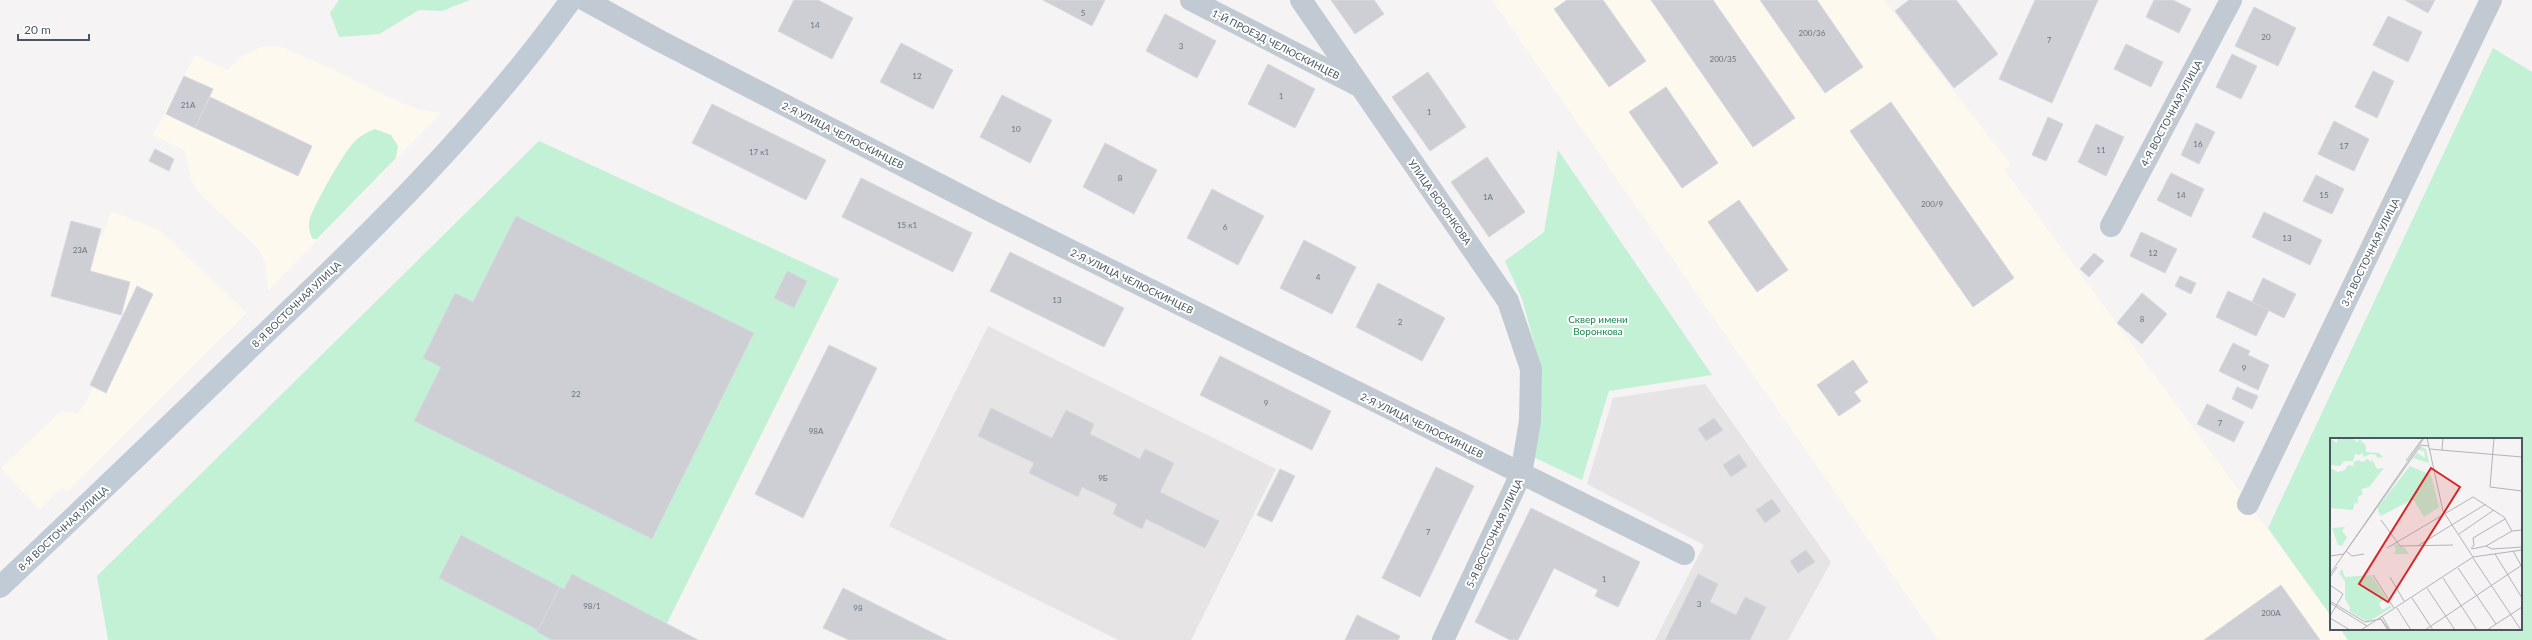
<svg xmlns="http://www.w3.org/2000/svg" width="2532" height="640" viewBox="0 0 2532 640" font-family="Lato,sans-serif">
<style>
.commercial{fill:#fdf9ef}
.education{fill:#e6e4e5}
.green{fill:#c3f1d5}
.building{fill:#cdcfd5;stroke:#d7d9de}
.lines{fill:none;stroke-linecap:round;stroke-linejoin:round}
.minor{stroke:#c1cad2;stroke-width:22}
.secondary{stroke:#c1cbd6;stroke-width:22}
.labels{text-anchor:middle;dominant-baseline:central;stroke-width:4;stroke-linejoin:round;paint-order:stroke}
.number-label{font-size:8px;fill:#6b747e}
.street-label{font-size:10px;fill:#4a5661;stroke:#fff}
.park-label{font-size:10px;fill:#17864f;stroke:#fff}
.inset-road{fill:none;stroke:#b1b4b9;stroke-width:1}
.view{fill:#d62828;fill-opacity:0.15;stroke:#d62828;stroke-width:2}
.inset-edge{fill:none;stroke:#4a5661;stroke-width:2}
</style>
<rect width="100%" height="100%" fill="#f5f3f3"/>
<g class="commercial">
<path d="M 1492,0 L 1884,0 L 2010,164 L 2005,171 L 2331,616 L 2331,629 L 2340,629 L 2348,640 L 1938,640 Z"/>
<path d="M 279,46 L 326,66 L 388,97 L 417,109 L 441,113 L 268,291 L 265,262 L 258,249 L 200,194 L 191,180 L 185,151 L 153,135 L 195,55 L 227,70 L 242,56 L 262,47 Z"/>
<path d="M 111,211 L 161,231 L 247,313 L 67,492 L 62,487 L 39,510 L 1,468 L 62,410 L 77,414 L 86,402 L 127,313 L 118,308 L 57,293 L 73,228 L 102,237 Z"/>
</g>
<g class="education">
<path d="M 988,326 L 1276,469 L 1191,640 L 1118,640 L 889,526 Z"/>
<path d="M 1705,384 L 1831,562 L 1788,640 L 1655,640 L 1704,545 L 1587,484 L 1613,398 Z"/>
</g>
<g class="green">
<path d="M 339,0 L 470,0 L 442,11 L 419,10 L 379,34 L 339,37 L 330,13 Z"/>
<path d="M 2493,48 L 2532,72 L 2532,640 L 2348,640 L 2340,629 L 2521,629 L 2521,439 L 2331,439 L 2331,616 L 2268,528 Z"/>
<path d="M 375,129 L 391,135 L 398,146 L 396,158 L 317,239 L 313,239 C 309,233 308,225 310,218 C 315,203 343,154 354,142 C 360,136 367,132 375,129 Z"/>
<path d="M 539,141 L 839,279 L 667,623 L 698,640 L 108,640 L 97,576 Z"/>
<path d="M 1558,150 L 1712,375 L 1609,391 L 1582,480 L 1531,456 L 1541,368 L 1522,299 L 1505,261 L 1544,232 Z"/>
</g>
<g class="building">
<path d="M 794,0 L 818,0 L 853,18 L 832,59 L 778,31 Z"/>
<path d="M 1043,0 L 1105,0 L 1092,26 Z"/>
<path d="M 1331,0 L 1374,0 L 1384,14 L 1355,34 Z"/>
<path d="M 1567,0 L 1603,0 L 1646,61 L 1609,87 L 1554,9 Z"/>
<path d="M 1651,0 L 1713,0 L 1795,118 L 1753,147 Z"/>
<path d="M 1760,0 L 1817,0 L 1863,67 L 1825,93 Z"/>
<path d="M 1909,0 L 1956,0 L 1998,54 L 1954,88 L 1895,11 Z"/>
<path d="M 2035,0 L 2098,0 L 2052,103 L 1999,79 Z"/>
<path d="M 2154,0 L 2173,0 L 2191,9 L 2179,33 L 2146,17 Z"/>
<path d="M 2405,0 L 2435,0 L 2428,13 Z"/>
<path d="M 2254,7 L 2296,28 L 2278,66 L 2235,46 Z"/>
<path d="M 1165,14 L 1216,41 L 1197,78 L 1146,51 Z"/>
<path d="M 2388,16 L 2422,32 L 2408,62 L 2373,45 Z"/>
<path d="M 901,43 L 953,70 L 933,109 L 880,82 Z"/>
<path d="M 2126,44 L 2163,62 L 2151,87 L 2114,69 Z"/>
<path d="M 2232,54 L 2257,66 L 2241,99 L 2216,87 Z"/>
<path d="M 1268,64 L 1315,89 L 1295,128 L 1248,104 Z"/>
<path d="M 2373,71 L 2394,81 L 2377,118 L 2355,107 Z"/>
<path d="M 1428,72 L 1466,127 L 1430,151 L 1392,97 Z"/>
<path d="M 184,76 L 213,89 L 195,128 L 166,114 Z"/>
<path d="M 1666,87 L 1718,163 L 1682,188 L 1629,112 Z"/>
<path d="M 1002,95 L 1052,120 L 1030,163 L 980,137 Z"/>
<path d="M 210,97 L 312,146 L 298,176 L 195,128 Z"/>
<path d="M 1891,102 L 2014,278 L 1973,307 L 1850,131 Z"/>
<path d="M 712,104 L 826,160 L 806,200 L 692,143 Z"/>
<path d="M 2048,117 L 2063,124 L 2046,161 L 2032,155 Z"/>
<path d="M 2334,121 L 2369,139 L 2354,171 L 2318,154 Z"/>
<path d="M 2196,123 L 2215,132 L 2199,164 L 2181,155 Z"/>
<path d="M 2096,124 L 2124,137 L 2106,176 L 2078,162 Z"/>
<path d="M 1105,143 L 1157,170 L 1134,214 L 1083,187 Z"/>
<path d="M 155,149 L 174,159 L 169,171 L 149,161 Z"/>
<path d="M 1487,157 L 1525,212 L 1489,237 L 1451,182 Z"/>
<path d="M 2171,173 L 2204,189 L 2191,217 L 2157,200 Z"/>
<path d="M 2316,175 L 2344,189 L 2332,214 L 2303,201 Z"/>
<path d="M 861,178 L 972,233 L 953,272 L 842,217 Z"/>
<path d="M 1212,189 L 1264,216 L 1238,265 L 1187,238 Z"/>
<path d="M 1739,200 L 1788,270 L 1757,292 L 1708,222 Z"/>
<path d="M 2264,212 L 2322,240 L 2310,265 L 2252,237 Z"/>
<path d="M 516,216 L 754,333 L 652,539 L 414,421 L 441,367 L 423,358 L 455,293 L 473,302 Z"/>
<path d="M 71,221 L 101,229 L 90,271 L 130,282 L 121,315 L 51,296 Z"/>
<path d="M 2141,232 L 2177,249 L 2165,273 L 2130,256 Z"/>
<path d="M 1304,240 L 1356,267 L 1332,314 L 1280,288 Z"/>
<path d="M 1010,252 L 1124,308 L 1104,347 L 990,291 Z"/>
<path d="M 2094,253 L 2104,261 L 2089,277 L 2080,269 Z"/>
<path d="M 787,271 L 807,281 L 794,308 L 774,298 Z"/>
<path d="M 2180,276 L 2196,283 L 2191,294 L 2175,286 Z"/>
<path d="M 2263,278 L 2296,294 L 2284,318 L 2252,302 Z"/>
<path d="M 1378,283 L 1445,318 L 1422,361 L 1356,327 Z"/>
<path d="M 137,286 L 153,294 L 106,393 L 90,385 Z"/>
<path d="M 2228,291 L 2269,310 L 2256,336 L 2216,317 Z"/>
<path d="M 2142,293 L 2167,314 L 2142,344 L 2117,323 Z"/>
<path d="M 2233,343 L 2250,351 L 2248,355 L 2269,365 L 2258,390 L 2219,371 Z"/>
<path d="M 829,345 L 877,368 L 803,518 L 755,494 Z"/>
<path d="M 1220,356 L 1331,411 L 1312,450 L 1200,395 Z"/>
<path d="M 1853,360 L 1868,382 L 1854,392 L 1861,401 L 1839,416 L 1817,385 Z"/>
<path d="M 2237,387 L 2258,396 L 2252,409 L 2232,399 Z"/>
<path d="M 2207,404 L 2244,422 L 2234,442 L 2197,424 Z"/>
<path d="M 991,408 L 1052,438 L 1066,410 L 1094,424 L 1090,434 L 1140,459 L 1145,449 L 1174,463 L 1160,492 L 1219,521 L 1205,548 L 1146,519 L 1142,529 L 1113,514 L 1117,504 L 1082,487 L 1078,497 L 1029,473 L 1034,463 L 978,436 Z"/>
<path d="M 1714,418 L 1723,430 L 1706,441 L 1698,429 Z"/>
<path d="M 1739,454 L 1747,466 L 1731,477 L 1723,465 Z"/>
<path d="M 1436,467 L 1474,486 L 1420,597 L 1382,578 Z"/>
<path d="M 1280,469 L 1295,476 L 1272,522 L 1257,515 Z"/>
<path d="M 1772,499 L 1781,511 L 1765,523 L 1756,510 Z"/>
<path d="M 1531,508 L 1640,562 L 1618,607 L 1595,596 L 1598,590 L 1554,568 L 1518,640 L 1510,640 L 1475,622 Z"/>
<path d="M 461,535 L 560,587 L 538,630 L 439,578 Z"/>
<path d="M 1806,550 L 1815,562 L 1798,573 L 1790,561 Z"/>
<path d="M 572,574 L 667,624 L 698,640 L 552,640 L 537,632 L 560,587 L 564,589 Z"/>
<path d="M 1698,574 L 1718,584 L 1710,602 L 1736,615 L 1745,597 L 1766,607 L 1750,640 L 1665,640 Z"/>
<path d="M 2281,585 L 2320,640 L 2204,640 Z"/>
<path d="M 843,588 L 947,640 L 849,640 L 823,628 Z"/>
<path d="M 1357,615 L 1400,636 L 1398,640 L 1345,640 Z"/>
</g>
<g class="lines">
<g class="minor">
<path d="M 585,0 L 660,41 L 989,210 L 1684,554"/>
<path d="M 1191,0 L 1359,86"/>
<path d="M 1301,0 L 1508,301 L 1531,369 L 1530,421 L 1521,474 L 1443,640"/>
<path d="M 2111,226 L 2231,0"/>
<path d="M 2248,504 L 2491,0"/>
</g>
<path class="secondary" d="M 0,587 C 85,507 169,426 253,345 C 367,237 479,128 571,0"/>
</g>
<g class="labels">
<g class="number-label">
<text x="1083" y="13">5</text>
<text x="815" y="25">14</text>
<text x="1812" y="33">200/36</text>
<text x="2266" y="37">20</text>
<text x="2049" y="40">7</text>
<text x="1181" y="46">3</text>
<text x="1723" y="59">200/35</text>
<text x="917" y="76">12</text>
<text x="1281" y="96">1</text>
<text x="188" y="105">21А</text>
<text x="1429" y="112">1</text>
<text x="1016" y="129">10</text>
<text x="2198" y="144">16</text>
<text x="2344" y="146">17</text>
<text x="2101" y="150">11</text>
<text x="759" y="152">17 к1</text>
<text x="1120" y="178">8</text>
<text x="2181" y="195">14</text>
<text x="2324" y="195">15</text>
<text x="1488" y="197">1А</text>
<text x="1932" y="204">200/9</text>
<text x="907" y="225">15 к1</text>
<text x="1225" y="227">6</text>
<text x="2287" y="238">13</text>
<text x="80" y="250">23А</text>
<text x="2153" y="253">12</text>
<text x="1318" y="277">4</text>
<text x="1057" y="300">13</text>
<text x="2142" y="319">8</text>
<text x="1400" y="322">2</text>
<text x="2244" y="368">9</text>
<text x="576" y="394">22</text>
<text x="1266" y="403">9</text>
<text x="2220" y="423">7</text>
<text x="816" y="431">98А</text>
<text x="1103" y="478">9Б</text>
<text x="1428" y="532">7</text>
<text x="1604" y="579">1</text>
<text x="1699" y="604">3</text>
<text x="592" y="606">98/1</text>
<text x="858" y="608">98</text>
<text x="2271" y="613">200А</text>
</g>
<g class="street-label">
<text transform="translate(1276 44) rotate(27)">1-Й ПРОЕЗД ЧЕЛЮСКИНЦЕВ</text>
<text transform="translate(2171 113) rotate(-62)">4-Я ВОСТОЧНАЯ УЛИЦА</text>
<text transform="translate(843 135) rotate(27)">2-Я УЛИЦА ЧЕЛЮСКИНЦЕВ</text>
<text transform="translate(1440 202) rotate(55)">УЛИЦА ВОРОНКОВА</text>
<text transform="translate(2370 252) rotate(-64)">3-Я ВОСТОЧНАЯ УЛИЦА</text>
<text transform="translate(1132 281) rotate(26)">2-Я УЛИЦА ЧЕЛЮСКИНЦЕВ</text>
<text transform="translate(296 304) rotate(-44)">8-Я ВОСТОЧНАЯ УЛИЦА</text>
<text transform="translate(1422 425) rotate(26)">2-Я УЛИЦА ЧЕЛЮСКИНЦЕВ</text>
<text transform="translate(63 528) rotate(-43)">8-Я ВОСТОЧНАЯ УЛИЦА</text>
<text transform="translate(1494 533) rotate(-65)">5-Я ВОСТОЧНАЯ УЛИЦА</text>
</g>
<g class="park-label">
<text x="1598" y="319">Сквер имени<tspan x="1598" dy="12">Воронкова</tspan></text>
</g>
</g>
<g transform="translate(2330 438)">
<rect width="192" height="192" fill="#f5f3f3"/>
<path d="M 0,0 L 7,5 L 8,0 L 22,0 L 27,4 L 30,1 L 36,8 L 36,14 L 49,15 L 53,19 L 47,20 L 46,17 L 40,16 L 34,19 L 32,15 L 30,17 L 25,16 L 23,23 L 14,23 L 10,28 L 0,27 ZM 90,8 L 96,11 L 99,25 L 83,20 L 87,15 L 95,20 L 94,13 L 88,12 ZM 41,20 L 47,31 L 54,30 L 39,49 L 31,51 L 33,56 L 28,59 L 28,66 L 25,64 L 23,72 L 0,70 L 0,30 L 8,34 L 15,32 L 18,27 L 23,28 L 24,24 L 28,22 L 33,24 L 37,21 L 42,24 ZM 80,28 L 101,37 L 109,69 L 94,79 L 83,61 L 51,78 L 48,73 L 48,69 ZM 15,89 L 12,93 L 17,99 L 12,108 L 8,107 L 2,90 ZM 66,106 L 75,110 L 79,116 L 64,116 L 66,111 L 63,107 ZM 12,131 L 15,139 L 41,137 L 57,161 L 49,165 L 52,172 L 61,167 L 61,170 L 38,184 L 19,173 L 20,169 L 15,161 L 15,143 L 9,135 Z" fill="#c3f1d5"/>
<path class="inset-road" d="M 97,0 L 113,73 L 143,119M 164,0 L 160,49 L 192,53M 99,11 L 192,19M 112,12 L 113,0M 76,23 L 93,0M 51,82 L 70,108 L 123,107M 129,96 L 164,72M 89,107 L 156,66M 156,108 L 162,111 L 192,109M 57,110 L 143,59 L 174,79 L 182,93 L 192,92M 141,111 L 144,107 L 143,100 L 175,81M 142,111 L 156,108 L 182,93M 16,113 L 22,118 L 34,116M 183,113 L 192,129M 165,116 L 192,160M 0,118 L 14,116 L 91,7 L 99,8M 143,120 L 191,192M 128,130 L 166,186M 0,136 L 94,0M 43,137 L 64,170M 0,139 L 7,129M 60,139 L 74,163M 113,140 L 147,192M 0,147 L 13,156 L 0,178M 97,150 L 125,192M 82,160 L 103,192M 0,163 L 35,184 L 51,181 L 59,192M 0,165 L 37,188M 67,170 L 81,192M 52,178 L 60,192M 0,180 L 20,192M 50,180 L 58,192M 31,192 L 143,119 L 192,112M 95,192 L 192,127M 157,192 L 192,169"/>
<path class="view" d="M 101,30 L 130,49 L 58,164 L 29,146 Z"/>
<rect width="192" height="192" class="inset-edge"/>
</g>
<path d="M18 34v6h71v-6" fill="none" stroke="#4a5661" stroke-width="2"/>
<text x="24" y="34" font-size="12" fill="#4a5661" stroke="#ffffff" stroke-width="3" paint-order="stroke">20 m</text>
</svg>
